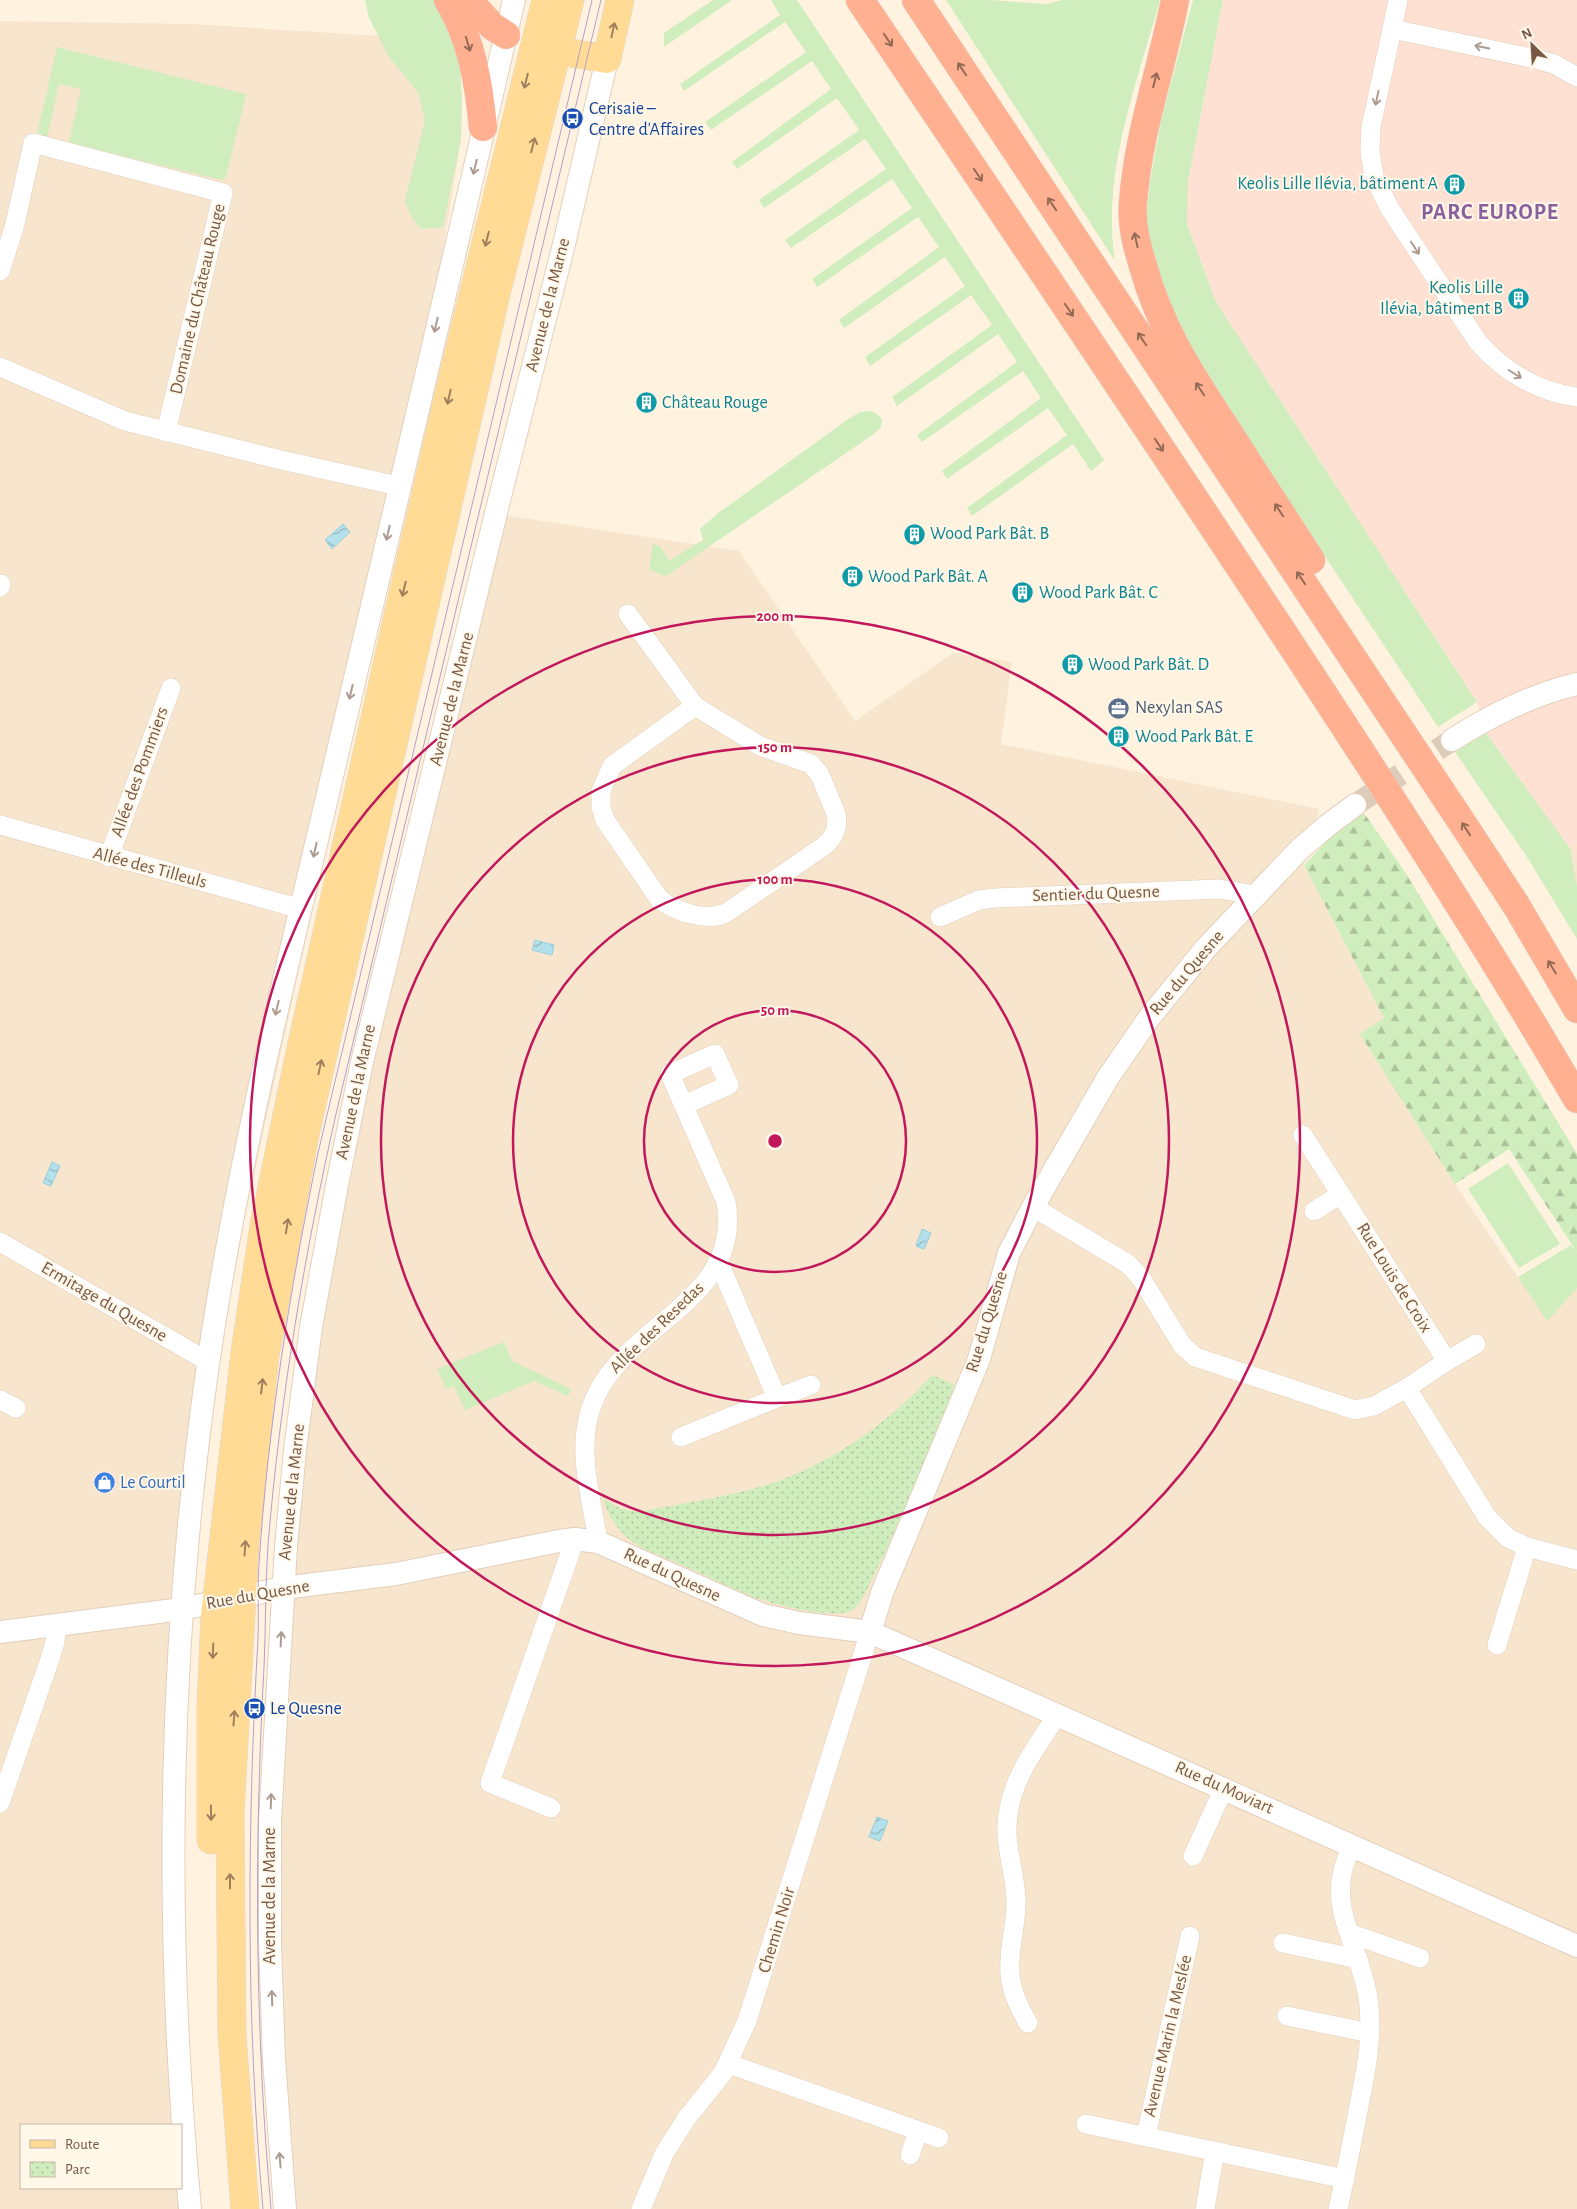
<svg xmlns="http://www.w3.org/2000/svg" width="1577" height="2209" viewBox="0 0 1577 2209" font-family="'Alegreya Sans',sans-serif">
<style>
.residential{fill:#f7e5cd}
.commercial{fill:#ffe1d3}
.green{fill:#cfedbd}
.forest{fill:url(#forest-firs)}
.park{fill:url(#park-dots)}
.water{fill:url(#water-waves);stroke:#98d0dd}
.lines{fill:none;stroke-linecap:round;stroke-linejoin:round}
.tertiary-tunnel{stroke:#ddccb9;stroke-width:22;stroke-dasharray:22 11;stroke-linecap:butt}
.minor-casing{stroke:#e3cfbb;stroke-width:20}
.tertiary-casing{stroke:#e3cfbb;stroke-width:24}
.primary-casing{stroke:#dfd7d2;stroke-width:29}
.motorway-casing{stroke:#dfd7d2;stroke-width:29}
.minor{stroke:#fff;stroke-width:19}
.tertiary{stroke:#fff;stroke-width:22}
.primary{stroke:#ffdb96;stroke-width:28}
.motorway{stroke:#ffb090;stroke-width:28}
.tram{stroke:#b69ec8;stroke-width:1}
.oneway{stroke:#a07f5d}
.oneway2{stroke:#936a54}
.oneway3{stroke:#ae9b8f}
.ring{fill:none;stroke:#c2185b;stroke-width:2.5}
.labels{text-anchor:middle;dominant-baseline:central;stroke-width:4;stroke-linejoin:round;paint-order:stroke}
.transit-label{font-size:18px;fill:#164399;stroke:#fff7e8;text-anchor:start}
.culture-label{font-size:18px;fill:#0d838f;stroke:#fff7e8;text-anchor:start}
.street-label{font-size:18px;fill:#785845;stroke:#fff7e8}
.service-label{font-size:18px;fill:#4e5e75;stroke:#fff7e8;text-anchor:start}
.shop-label{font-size:18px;fill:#366cbe;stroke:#fff7e8;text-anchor:start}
.district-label{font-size:22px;font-weight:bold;letter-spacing:1px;fill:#895f9c;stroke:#fff7e8}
.centre{fill:#c2185b;stroke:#fff7e8;stroke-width:2.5}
.ring-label{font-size:15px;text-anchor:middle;font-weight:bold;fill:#c2185b;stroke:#fff7e8;stroke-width:4;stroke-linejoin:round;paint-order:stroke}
</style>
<defs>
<pattern id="forest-firs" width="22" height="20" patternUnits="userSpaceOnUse" patternTransform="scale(1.25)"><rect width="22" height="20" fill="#cfedbd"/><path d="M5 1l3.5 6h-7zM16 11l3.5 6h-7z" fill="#adc39b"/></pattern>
<pattern id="park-dots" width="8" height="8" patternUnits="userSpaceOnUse" patternTransform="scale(1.25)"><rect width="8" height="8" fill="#cfedbd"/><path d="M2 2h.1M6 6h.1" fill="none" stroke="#adc39b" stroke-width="1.8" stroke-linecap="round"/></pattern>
<pattern id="water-waves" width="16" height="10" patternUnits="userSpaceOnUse" patternTransform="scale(1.25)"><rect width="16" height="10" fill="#b3e0ea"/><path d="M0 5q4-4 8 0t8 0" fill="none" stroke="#96b8bf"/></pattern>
</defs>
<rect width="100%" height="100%" fill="#fff3e0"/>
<g class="residential">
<path d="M 0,21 L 192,24 L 458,41 L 462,97 L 461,139 L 405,488 L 243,1225 L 173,1623 L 179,2125 L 21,2125 L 21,2188 L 181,2188 L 183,2209 L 0,2209 Z"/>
<path d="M 490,513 L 739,551 L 855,721 L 953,653 L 1012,662 L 1001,744 L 1319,809 L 1304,865 L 1384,1018 L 1361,1034 L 1455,1184 L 1547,1320 L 1577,1288 L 1577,2209 L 294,2209 L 277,1952 L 277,1605 L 315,1263 Z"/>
<path d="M 1577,843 L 1577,886 L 1570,848 Z"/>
</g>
<path class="commercial" d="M 1223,0 L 1577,0 L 1577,843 L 1570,848 L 1486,733 L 1477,702 L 1216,302 L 1187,224 L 1188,181 Z"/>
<g class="green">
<path d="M 365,0 L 435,0 L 458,41 L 462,97 L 461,139 L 443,227 L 421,229 L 411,216 L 405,201 L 425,121 L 418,92 L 389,57 L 369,18 Z"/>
<path d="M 713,0 L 732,0 L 664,47 L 664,33 Z"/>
<path d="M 771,0 L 797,0 L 1104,460 L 1091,471 L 1073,444 L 972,516 L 967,508 L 1067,435 L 1048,408 L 947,479 L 942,471 L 1041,398 L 1023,371 L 922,442 L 917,435 L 1017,362 L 998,334 L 897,406 L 892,397 L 992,325 L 971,295 L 870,366 L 865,357 L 965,286 L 945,257 L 844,328 L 839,320 L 939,247 L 918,217 L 817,287 L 812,279 L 912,208 L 892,179 L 791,248 L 785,240 L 886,169 L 865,139 L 764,208 L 759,200 L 859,130 L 837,98 L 737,169 L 732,162 L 831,89 L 812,61 L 711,130 L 705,122 L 806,52 L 785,22 L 684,91 L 680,84 L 780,15 Z"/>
<path d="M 946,0 L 990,0 L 1047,4 L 1062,0 L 1160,0 C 1137,84 1101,173 1115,261 Z"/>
<path d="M 1193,0 L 1223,0 L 1188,181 L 1187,224 L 1216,302 L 1477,702 L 1438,727 L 1220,398 L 1178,323 L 1153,255 L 1146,223 L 1150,182 L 1161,121 Z"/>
<path d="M 57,47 L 246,94 L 226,177 L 222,180 L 69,143 L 81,89 L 59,84 L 47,138 L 37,134 Z"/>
<path d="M 870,411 L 877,414 L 882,420 L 881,427 L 874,434 L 666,576 L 649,570 L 653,544 L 660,546 L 669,561 L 703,540 L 700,529 L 717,514 L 847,420 L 860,412 Z"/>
<path d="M 1486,733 L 1570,848 L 1577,886 L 1577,939 L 1527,857 L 1455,752 Z"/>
<path d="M 1508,1163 L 1560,1244 L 1519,1268 L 1468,1189 Z"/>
<path d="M 1571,1245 L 1577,1252 L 1577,1288 L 1547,1321 L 1518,1277 Z"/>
<path d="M 504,1342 L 512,1361 L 571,1389 L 568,1396 L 534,1381 L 465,1410 L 454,1386 L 446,1389 L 437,1369 Z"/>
</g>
<path class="forest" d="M 1362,810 L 1405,872 L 1577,1154 L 1577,1252 L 1509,1149 L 1455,1184 L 1360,1034 L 1384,1018 L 1304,865 L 1329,839 Z"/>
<path class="park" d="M 932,1375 L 955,1385 C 929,1448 905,1512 875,1573 C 869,1584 864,1600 854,1609 C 841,1620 785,1607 769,1602 C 739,1593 711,1577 682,1565 C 667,1558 648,1552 634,1543 C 618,1532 607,1515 603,1497 C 615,1508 624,1511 640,1512 C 683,1503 729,1497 770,1484 C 833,1463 888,1423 932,1375 Z"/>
<g class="water">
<path d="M 343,524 L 350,532 L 332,549 L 325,540 Z"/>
<path d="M 535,940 L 554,945 L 552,955 L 532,950 Z"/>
<path d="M 52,1162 L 60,1166 L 51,1186 L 43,1183 Z"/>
<path d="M 922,1229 L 931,1233 L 924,1249 L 916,1246 Z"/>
<path d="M 877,1817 L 888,1821 L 880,1841 L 869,1837 Z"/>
</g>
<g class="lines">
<path class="tertiary-tunnel" d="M 1355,805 L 1452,740"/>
<defs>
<g id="minor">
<path d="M 1392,29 L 1398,0"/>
<path d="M 1577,77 L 1554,64 L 1536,59 L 1392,29 L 1371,127 L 1370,151 L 1374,177 L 1390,209 L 1478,342 C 1503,371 1538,392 1577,397"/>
<path d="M 0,271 L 14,228 L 33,143 L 223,193 L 166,432"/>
<path d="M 0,367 L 125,421 L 281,460 L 398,486"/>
<path d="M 0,587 L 1,584"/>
<path d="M 628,614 L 695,706 L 760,746 L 811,764 L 820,775 L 836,814 C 839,828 834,837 824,846 L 726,913 C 706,922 678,912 660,900 L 605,820 L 601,807 L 601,791 L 612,766 L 695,706"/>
<path d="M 0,825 L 301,909"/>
<path d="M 109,857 L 171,688"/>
<path d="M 940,917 L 979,900 L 996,898 L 1219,889 L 1255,895"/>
<path d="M 1303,1135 L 1447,1361 L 1407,1388"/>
<path d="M 1033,1207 L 1128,1264 L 1141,1278 L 1182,1345 L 1195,1357 L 1355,1410 L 1374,1406 L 1407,1388 L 1487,1517 L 1508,1538 L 1527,1547 L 1497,1645"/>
<path d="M 1314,1211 L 1341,1194"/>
<path d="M 0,1242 L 209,1362"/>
<path d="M 719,1263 L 777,1398 L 811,1385"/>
<path d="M 1447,1361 L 1476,1344"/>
<path d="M 0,1400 L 16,1408"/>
<path d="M 681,1437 L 777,1398"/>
<path d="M 598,1542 C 592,1499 577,1455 590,1411 C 616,1324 744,1305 726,1202 L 670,1074 L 715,1054 L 729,1085 L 684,1105"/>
<path d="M 1527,1547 L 1577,1560"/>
<path d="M 0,1803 L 50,1659 L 55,1642 L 57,1625"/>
<path d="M 551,1808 L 490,1783 L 575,1539"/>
<path d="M 1193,1856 L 1224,1788"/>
<path d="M 1349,1933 L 1420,1958"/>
<path d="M 1283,1943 L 1358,1959"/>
<path d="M 1287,2016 L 1370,2033"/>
<path d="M 1028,2023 C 1019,2007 1011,1991 1010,1973 C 1008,1948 1017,1923 1016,1898 C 1014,1863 1001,1840 1010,1804 C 1017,1771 1040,1742 1058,1714"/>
<path d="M 729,2064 L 939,2138"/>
<path d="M 1086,2124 L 1345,2179"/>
<path d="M 1146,2136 L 1190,1936"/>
<path d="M 910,2155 L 918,2131"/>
<path d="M 641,2209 L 664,2154 L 686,2119 L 723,2073 L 747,2021 L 870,1632"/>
<path d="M 1205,2209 L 1215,2151"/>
<path d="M 1338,2209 C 1345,2178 1351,2147 1357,2116 C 1365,2075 1375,2033 1367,1992 C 1356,1936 1323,1902 1352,1846"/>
</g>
<g id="tertiary">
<path d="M 1452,740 C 1491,715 1531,695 1577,684"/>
<path d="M 0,1632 L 182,1609 L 283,1588 L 396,1574 L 559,1541 L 575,1539 L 598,1542 L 763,1615 L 799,1623 L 870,1632 L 1577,1946"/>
<path d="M 870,1632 L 882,1593 L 979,1359 L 1009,1253 L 1033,1207 L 1107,1079 L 1149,1018 L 1206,948 L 1300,849 L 1328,825 L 1355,805"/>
<path d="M 190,2209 C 164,1929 168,1644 208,1365 C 235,1175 282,989 326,802 C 388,534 451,267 514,0"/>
<path d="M 285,2209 L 274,2059 L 270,1944 L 270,1821 L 286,1546 L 295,1450 L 311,1327 L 337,1185 L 362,1062 L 499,501 L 565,240 L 607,59"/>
</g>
<g id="primary">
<path d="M 540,48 L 607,59 L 620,0"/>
<path d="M 211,1840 L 211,1705 L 215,1616 L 245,1352 L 264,1226 L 299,1057 L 406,580 L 455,368 L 546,0"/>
<path d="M 245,2209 L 232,2035 L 230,1813 L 245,1542 L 265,1356 L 304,1139 L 386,775 L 496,294 L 570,0"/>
</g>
<g id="motorway">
<path d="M 448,0 C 471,38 479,83 483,127"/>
<path d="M 468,0 L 492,26 L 506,35"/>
<path d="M 860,0 C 1010,223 1160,445 1307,669 C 1400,811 1492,953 1577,1099"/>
<path d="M 916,0 L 1463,824 L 1516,905 L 1577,1009"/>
<path d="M 1175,0 C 1162,68 1138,133 1133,203 C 1131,225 1137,246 1143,266 C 1161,331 1193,378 1229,433 C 1256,476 1284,518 1311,560"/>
</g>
</defs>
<use href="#minor" class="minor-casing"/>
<use href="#tertiary" class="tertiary-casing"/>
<use href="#primary" class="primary-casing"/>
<use href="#motorway" class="motorway-casing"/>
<use href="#minor" class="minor"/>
<use href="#tertiary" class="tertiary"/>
<use href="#primary" class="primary"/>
<use href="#motorway" class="motorway"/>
<g class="tram">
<path d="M 263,2209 C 246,2019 247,1829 258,1639 C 259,1614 257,1589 259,1564 C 268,1426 290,1289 318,1153 L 592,0"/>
<path d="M 271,2209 C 255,2029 254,1848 264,1667 C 266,1626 265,1586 268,1545 C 280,1400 304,1256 336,1114 L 601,0"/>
</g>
</g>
<defs><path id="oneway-shaft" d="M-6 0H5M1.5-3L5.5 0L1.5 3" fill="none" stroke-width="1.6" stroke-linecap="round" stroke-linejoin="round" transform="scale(1.25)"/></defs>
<g class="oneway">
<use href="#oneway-shaft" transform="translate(613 30) rotate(-78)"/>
<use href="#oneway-shaft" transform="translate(526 81) rotate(104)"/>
<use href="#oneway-shaft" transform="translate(533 145) rotate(-76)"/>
<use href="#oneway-shaft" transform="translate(487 239) rotate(104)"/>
<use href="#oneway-shaft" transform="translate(449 397) rotate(103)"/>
<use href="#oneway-shaft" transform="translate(404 589) rotate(103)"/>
<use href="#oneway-shaft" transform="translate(320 1067) rotate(-78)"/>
<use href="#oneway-shaft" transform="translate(287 1226) rotate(-81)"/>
<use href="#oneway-shaft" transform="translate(262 1386) rotate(-83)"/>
<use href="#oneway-shaft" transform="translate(245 1548) rotate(-86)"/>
<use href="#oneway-shaft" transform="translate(213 1651) rotate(92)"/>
<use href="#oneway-shaft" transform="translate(234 1718) rotate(-86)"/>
<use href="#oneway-shaft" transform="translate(211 1813) rotate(89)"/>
<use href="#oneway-shaft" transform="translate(230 1881) rotate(-90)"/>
</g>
<g class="oneway2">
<use href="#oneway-shaft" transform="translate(888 40) rotate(56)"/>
<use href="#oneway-shaft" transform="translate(468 44) rotate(73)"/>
<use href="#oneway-shaft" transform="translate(962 69) rotate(-124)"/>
<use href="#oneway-shaft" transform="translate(1155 80) rotate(-76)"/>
<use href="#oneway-shaft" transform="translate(978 175) rotate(56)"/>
<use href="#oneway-shaft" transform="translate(1052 204) rotate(-124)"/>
<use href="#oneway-shaft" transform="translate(1136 240) rotate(-102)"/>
<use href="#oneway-shaft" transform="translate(1069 310) rotate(56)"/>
<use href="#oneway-shaft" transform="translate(1142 339) rotate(-124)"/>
<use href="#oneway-shaft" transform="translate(1200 389) rotate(-123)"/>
<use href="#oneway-shaft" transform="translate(1159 445) rotate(56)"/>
<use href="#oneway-shaft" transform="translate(1279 510) rotate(-123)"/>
<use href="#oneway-shaft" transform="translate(1301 578) rotate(-124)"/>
<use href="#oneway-shaft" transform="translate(1466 829) rotate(-123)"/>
<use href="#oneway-shaft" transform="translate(1552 967) rotate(-121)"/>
</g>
<g class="oneway3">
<use href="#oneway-shaft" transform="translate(1482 47) rotate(-169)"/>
<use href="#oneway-shaft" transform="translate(1377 98) rotate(102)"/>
<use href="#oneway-shaft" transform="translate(475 167) rotate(104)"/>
<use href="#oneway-shaft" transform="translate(1415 248) rotate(57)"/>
<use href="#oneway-shaft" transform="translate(436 325) rotate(103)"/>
<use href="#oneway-shaft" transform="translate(1515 374) rotate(32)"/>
<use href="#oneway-shaft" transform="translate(388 533) rotate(103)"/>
<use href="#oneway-shaft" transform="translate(351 692) rotate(103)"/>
<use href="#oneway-shaft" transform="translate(315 850) rotate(103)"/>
<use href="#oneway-shaft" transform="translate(277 1008) rotate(103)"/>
<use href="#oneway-shaft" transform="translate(281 1639) rotate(-87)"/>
<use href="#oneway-shaft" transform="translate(271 1801) rotate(-88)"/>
<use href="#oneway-shaft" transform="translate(272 1998) rotate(-92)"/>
<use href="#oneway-shaft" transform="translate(280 2160) rotate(-94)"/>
</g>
<g class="ring">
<circle cx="775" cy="1141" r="131"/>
<circle cx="775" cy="1141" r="262"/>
<circle cx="775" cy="1141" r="394"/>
<circle cx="775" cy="1141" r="525"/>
</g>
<defs>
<symbol id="bus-disc" viewBox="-11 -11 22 22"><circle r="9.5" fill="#1a4fb4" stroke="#fff7e8"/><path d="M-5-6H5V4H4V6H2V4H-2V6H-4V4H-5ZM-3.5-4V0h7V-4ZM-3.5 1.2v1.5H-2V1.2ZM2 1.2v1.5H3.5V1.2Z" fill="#fff"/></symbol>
<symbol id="building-disc" viewBox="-11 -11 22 22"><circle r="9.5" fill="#0f9aa8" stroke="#fff7e8"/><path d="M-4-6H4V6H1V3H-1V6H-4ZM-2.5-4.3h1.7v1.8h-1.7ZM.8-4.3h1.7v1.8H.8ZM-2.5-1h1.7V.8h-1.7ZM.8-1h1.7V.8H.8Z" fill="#fff"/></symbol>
<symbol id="office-disc" viewBox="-11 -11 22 22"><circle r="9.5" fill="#5c6f8a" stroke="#fff7e8"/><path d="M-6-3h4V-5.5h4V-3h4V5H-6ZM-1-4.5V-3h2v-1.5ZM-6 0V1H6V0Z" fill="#fff"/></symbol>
<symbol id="shop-disc" viewBox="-11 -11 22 22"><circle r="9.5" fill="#3f7fe0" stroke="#fff7e8"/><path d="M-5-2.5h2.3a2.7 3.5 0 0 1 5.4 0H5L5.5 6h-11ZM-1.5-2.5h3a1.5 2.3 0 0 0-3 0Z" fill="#fff"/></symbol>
</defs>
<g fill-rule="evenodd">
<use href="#bus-disc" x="560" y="106" width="25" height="25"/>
<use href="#building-disc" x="1442" y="172" width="25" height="25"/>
<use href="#building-disc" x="1506" y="286" width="25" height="25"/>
<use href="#building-disc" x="634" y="390" width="25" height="25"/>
<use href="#building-disc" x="902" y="522" width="25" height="25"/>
<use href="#building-disc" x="840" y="564" width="25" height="25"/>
<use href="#building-disc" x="1010" y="580" width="25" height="25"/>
<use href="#building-disc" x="1060" y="652" width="25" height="25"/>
<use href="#office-disc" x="1106" y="696" width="25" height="25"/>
<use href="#building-disc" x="1106" y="724" width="25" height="25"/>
<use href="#shop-disc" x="92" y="1470" width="25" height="25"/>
<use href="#bus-disc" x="242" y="1696" width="25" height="25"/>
</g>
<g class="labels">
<g class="transit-label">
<text x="589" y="109">Cerisaie –<tspan x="589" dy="21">Centre d'Affaires</tspan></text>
<text x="270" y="1709">Le Quesne</text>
</g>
<g class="culture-label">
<text x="1438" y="184" text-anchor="end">Keolis Lille Ilévia, bâtiment A</text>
<text x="1503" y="288" text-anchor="end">Keolis Lille<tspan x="1503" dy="21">Ilévia, bâtiment B</tspan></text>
<text x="662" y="403">Château Rouge</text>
<text x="930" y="534">Wood Park Bât. B</text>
<text x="868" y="577">Wood Park Bât. A</text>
<text x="1039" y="593">Wood Park Bât. C</text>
<text x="1088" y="665">Wood Park Bât. D</text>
<text x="1135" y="737">Wood Park Bât. E</text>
</g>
<g class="street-label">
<text transform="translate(198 299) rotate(-77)">Domaine du Château Rouge</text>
<text transform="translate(548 305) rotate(-76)">Avenue de la Marne</text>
<text transform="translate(452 699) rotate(-76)">Avenue de la Marne</text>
<text transform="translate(140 772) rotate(-70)">Allée des Pommiers</text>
<text transform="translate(150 868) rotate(15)">Allée des Tilleuls</text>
<text transform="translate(1096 894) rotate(-2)">Sentier du Quesne</text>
<text transform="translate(1187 973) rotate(-50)">Rue du Quesne</text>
<text transform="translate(356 1092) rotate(-78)">Avenue de la Marne</text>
<text transform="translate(1394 1278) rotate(58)">Rue Louis de Croix</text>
<text transform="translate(104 1302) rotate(30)">Ermitage du Quesne</text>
<text transform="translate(987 1322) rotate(-73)">Rue du Quesne</text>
<text transform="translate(657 1328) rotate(-44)">Allée des Resedas</text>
<text transform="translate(292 1492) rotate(-84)">Avenue de la Marne</text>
<text transform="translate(672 1575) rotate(25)">Rue du Quesne</text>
<text transform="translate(258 1595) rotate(-10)">Rue du Quesne</text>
<text transform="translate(1224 1788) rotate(24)">Rue du Moviart</text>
<text transform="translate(270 1896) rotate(-90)">Avenue de la Marne</text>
<text transform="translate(777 1930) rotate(-73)">Chemin Noir</text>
<text transform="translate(1168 2036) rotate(-77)">Avenue Marin la Meslée</text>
</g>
<g class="service-label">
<text x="1135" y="708">Nexylan SAS</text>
</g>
<g class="shop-label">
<text x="120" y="1483">Le Courtil</text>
</g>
<g class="district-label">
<text x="1490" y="212">PARC EUROPE</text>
</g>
</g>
<circle cx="775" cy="1141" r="8" class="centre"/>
<g class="ring-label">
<text x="775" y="621">200 m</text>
<text x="775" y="752">150 m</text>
<text x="775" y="884">100 m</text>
<text x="775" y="1015">50 m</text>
</g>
<rect x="20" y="2124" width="162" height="65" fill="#fff7e8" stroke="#c9b7a7"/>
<rect x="30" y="2140" width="25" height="8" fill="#ffdb96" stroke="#c9b7a7"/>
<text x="65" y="2149" font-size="15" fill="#785845">Route</text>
<rect x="30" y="2162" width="25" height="15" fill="url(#park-dots)" stroke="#c9b7a7"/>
<text x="65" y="2174" font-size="15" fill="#785845">Parc</text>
<g transform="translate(1532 45) rotate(335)" stroke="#fff7e8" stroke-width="4" paint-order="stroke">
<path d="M0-4L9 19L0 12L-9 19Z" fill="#785845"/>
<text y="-8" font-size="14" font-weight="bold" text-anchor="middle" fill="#785845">N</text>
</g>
</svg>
